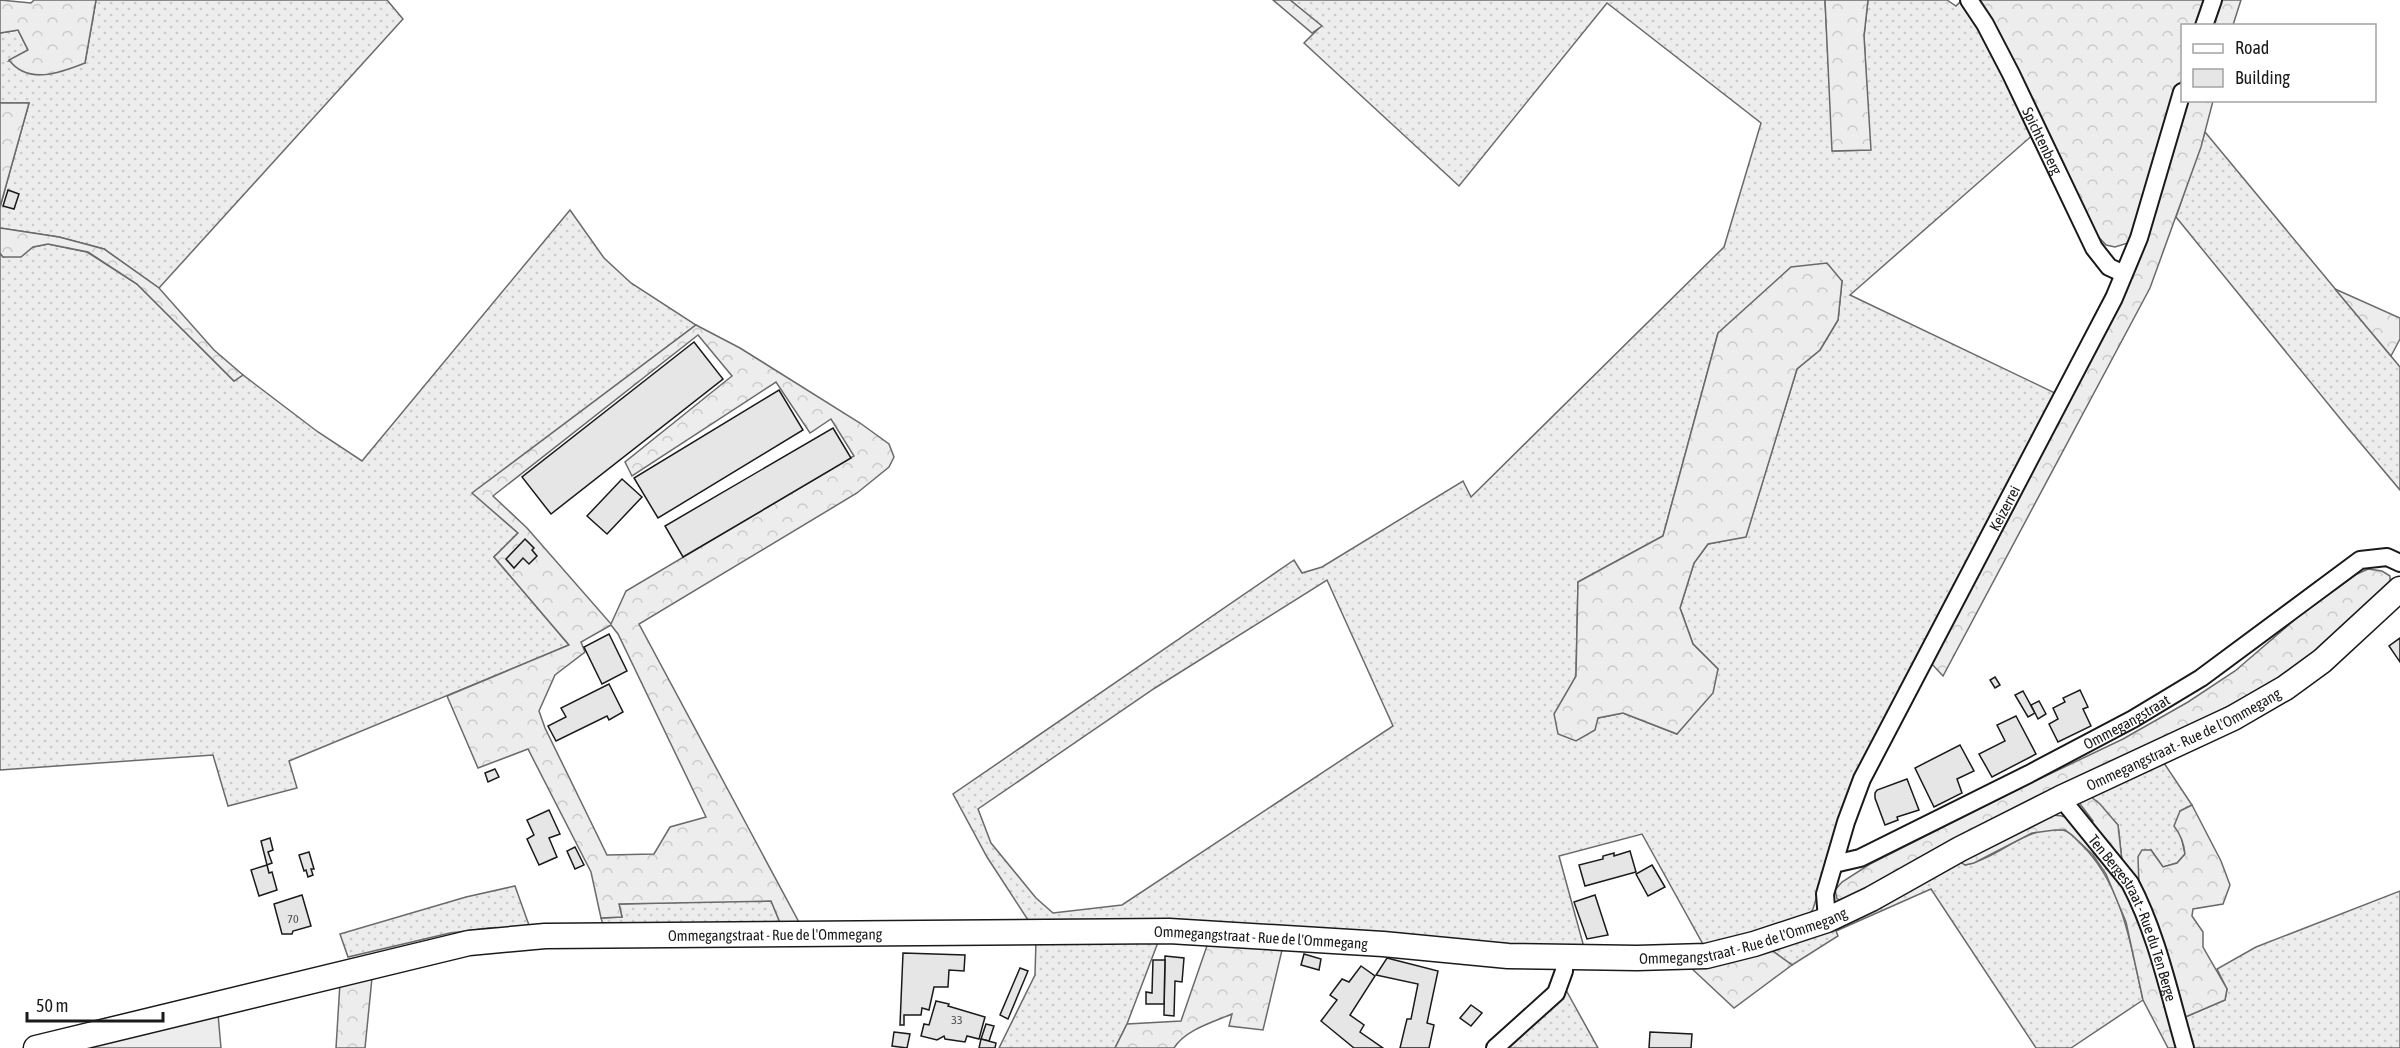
<svg xmlns="http://www.w3.org/2000/svg" width="2400" height="1048" viewBox="0 0 2400 1048" font-family="'Asap Condensed',sans-serif">
<style>
.grass{fill:url(#grass-dots);stroke:#6a6a6a;stroke-width:1.5;fill-rule:evenodd}
.forest{fill:url(#forest-crowns);stroke:#6a6a6a;stroke-width:1.5;fill-rule:evenodd}
.pitch{fill:#ededed;stroke:#6a6a6a;stroke-width:1.5}
.building{fill:#e6e6e6;stroke:#1a1a1a;stroke-width:1.5}
.lines{fill:none;stroke-linecap:round;stroke-linejoin:round}
.street-casing{stroke:#1a1a1a;stroke-width:20}
.secondary-casing{stroke:#1a1a1a;stroke-width:27}
.street{stroke:#fff;stroke-width:16}
.secondary{stroke:#fff;stroke-width:24}
.labels{text-anchor:middle;dominant-baseline:central;stroke-width:4.5;stroke-linejoin:round;paint-order:stroke}
.number-label{font-size:12px;fill:#4d4d4d}
.street-label{font-size:15px;fill:#1a1a1a;stroke:#fff}
</style>
<defs>
<pattern id="grass-dots" width="8" height="8" patternUnits="userSpaceOnUse" patternTransform="scale(1.5)"><rect width="8" height="8" fill="#ededed"/><path d="M2 2h.1M6 6h.1" fill="none" stroke="#cbcbcb" stroke-width="1.8" stroke-linecap="round"/></pattern>
<pattern id="forest-crowns" width="20" height="18" patternUnits="userSpaceOnUse" patternTransform="scale(1.5)"><rect width="20" height="18" fill="#ededed"/><path d="M2 6a3 3 0 1 1 6 0M12 15a3 3 0 1 1 6 0" fill="none" stroke="#cbcbcb"/></pattern>
</defs>
<rect width="100%" height="100%" fill="#fff"/>
<g class="grass">
<path d="M 96,0 L 387,0 L 403,19 L 159,288 L 104,249 L 59,237 L 0,228 L 0,207 L 29,103 L 0,103 L 0,33 L 18,30 L 28,50 L 9,61 L 85,63 Z"/>
<path d="M 1290,0 L 1825,0 L 1833,151 L 1870,150 L 1864,36 L 1868,0 L 1947,0 L 1956,6 L 1962,0 L 1986,36 L 2035,133 L 1850,295 L 2057,394 L 1846,803 L 1813,909 L 1807,918 L 1704,946 L 1642,834 L 1559,856 L 1585,951 L 1030,923 L 987,857 L 953,794 L 1294,560 L 1302,573 L 1322,567 L 1463,481 L 1471,497 L 1724,247 L 1761,123 L 1607,3 L 1459,186 L 1304,43 L 1321,26 ZM 1842,281 L 1838,320 L 1820,350 L 1797,369 L 1746,536 L 1708,544 L 1694,563 L 1680,608 L 1693,644 L 1718,669 L 1677,734 L 1623,713 L 1598,718 L 1569,692 L 1576,676 L 1578,582 L 1663,536 L 1718,333 ZM 1327,580 L 1393,726 L 1122,905 L 1053,913 L 1036,898 L 991,843 L 978,809 L 1155,688 Z"/>
<path d="M 2205,132 L 2400,367 L 2400,490 L 2347,427 L 2176,217 Z"/>
<path d="M 570,210 L 604,258 L 631,283 L 696,325 L 473,493 L 518,533 L 494,557 L 569,645 L 289,761 L 297,788 L 228,806 L 213,755 L 0,770 L 0,253 L 3,257 L 33,247 L 48,244 L 87,252 L 137,284 L 234,381 L 243,375 L 318,432 L 362,461 Z"/>
<path d="M 2162,760 L 2192,805 L 2180,811 L 2181,836 L 2185,854 L 2177,863 L 2163,867 L 2151,850 L 2139,886 L 2122,861 L 2118,825 L 2090,796 Z"/>
<path d="M 2045,830 C 2051,830 2058,829 2063,830 C 2071,832 2076,839 2081,844 C 2123,885 2131,946 2143,1000 L 2071,1048 L 2036,1048 L 1931,889 L 1836,931 L 1838,936 L 1792,965 L 1770,949 L 1961,856 L 1965,865 C 1994,859 2016,836 2045,830 Z"/>
<path d="M 515,886 L 530,928 L 489,928 L 450,933 L 348,957 L 340,934 L 466,897 Z"/>
<path d="M 2400,891 L 2400,1048 L 2193,1048 L 2183,1018 L 2225,1000 L 2227,989 L 2217,969 L 2256,947 Z"/>
<path d="M 771,900 L 781,925 L 604,928 L 601,918 L 622,917 L 619,904 Z"/>
<path d="M 1160,937 L 1127,1024 L 1115,1048 L 999,1048 L 1035,975 L 1036,940 Z"/>
<path d="M 1566,990 L 1598,1048 L 1502,1048 Z"/>
</g>
<g class="forest">
<path d="M 0,0 L 31,3 L 34,0 L 96,0 L 85,63 C 60,73 28,85 9,60 L 28,50 L 18,30 L 0,33 Z"/>
<path d="M 1273,0 L 1290,0 L 1322,26 L 1312,33 Z"/>
<path d="M 1825,0 L 1868,0 L 1864,36 L 1871,150 L 1832,151 Z"/>
<path d="M 1978,0 L 2209,0 L 2199,25 L 2182,26 L 2182,78 L 2160,152 L 2128,243 L 2115,247 L 2106,245 L 2093,231 Z"/>
<path d="M 2218,0 L 2241,0 L 2233,25 L 2208,26 Z"/>
<path d="M 2185,101 L 2213,101 L 2201,147 L 2150,288 L 1943,676 L 1930,662 L 2066,400 Z"/>
<path d="M 0,103 L 29,103 L 0,207 Z"/>
<path d="M 0,228 L 59,237 L 104,249 L 159,288 L 214,350 L 243,375 L 234,381 L 137,284 L 88,252 L 48,244 L 33,247 L 21,257 L 3,257 L 0,253 Z"/>
<path d="M 1827,263 L 1842,281 L 1838,320 L 1820,350 L 1797,369 L 1746,537 L 1708,544 L 1694,563 L 1680,608 L 1693,644 L 1718,669 L 1713,693 L 1677,734 L 1623,713 L 1598,718 L 1595,730 L 1576,741 L 1558,734 L 1554,714 L 1576,676 L 1578,582 L 1663,536 L 1718,333 L 1791,267 Z"/>
<path d="M 2335,289 L 2400,318 L 2400,339 L 2391,356 Z"/>
<path d="M 696,325 L 740,348 L 860,423 L 889,444 L 894,457 L 889,467 L 857,493 L 639,624 L 801,926 L 781,925 L 771,901 L 619,904 L 622,917 L 601,918 L 591,872 L 528,749 L 478,768 L 447,696 L 569,645 L 494,557 L 518,533 L 472,493 ZM 698,335 L 732,376 L 625,462 L 632,476 L 776,382 L 810,433 L 831,419 L 854,456 L 626,591 L 611,624 L 527,528 L 493,496 ZM 611,625 L 618,634 L 706,817 L 670,827 L 654,854 L 607,855 L 545,728 L 539,711 L 555,675 L 585,652 L 581,642 Z"/>
<path d="M 2368,569 L 2382,571 L 2390,576 L 2390,586 L 2327,647 L 2276,682 L 1845,901 L 1837,899 L 1835,890 L 1842,882 L 1870,864 L 2035,781 L 2123,739 L 2188,702 L 2235,671 L 2299,616 L 2357,574 Z"/>
<path d="M 2090,796 L 2100,804 L 2118,825 L 2122,861 L 2181,1048 L 2168,1048 L 2143,1000 L 2126,922 L 2106,874 L 2093,855 L 2072,835 L 2065,830 L 2055,830 L 2032,833 L 1974,863 L 1965,865 L 1962,863 L 1961,856 L 2046,816 C 2064,813 2071,819 2084,829 L 2093,821 L 2077,800 Z"/>
<path d="M 2192,805 L 2221,861 L 2230,885 L 2223,904 L 2193,909 L 2192,916 L 2203,932 L 2203,947 L 2227,989 L 2225,1000 L 2183,1018 L 2139,886 L 2138,857 L 2142,850 L 2151,850 L 2163,867 L 2177,863 L 2185,854 C 2184,843 2181,835 2174,826 L 2180,811 Z"/>
<path d="M 1209,940 L 1283,946 L 1263,1030 L 1229,1026 L 1232,1014 C 1213,1022 1185,1030 1174,1048 L 1115,1048 L 1127,1024 L 1181,1021 Z"/>
<path d="M 1770,949 L 1792,965 L 1734,1008 L 1689,966 Z"/>
<path d="M 372,978 L 365,1048 L 336,1048 L 340,983 Z"/>
</g>
<path class="pitch" d="M 218,1014 L 221,1048 L 68,1048 Z"/>
<g class="building">
<path d="M 8,190 L 19,194 L 14,209 L 3,206 Z"/>
<path d="M 694,342 L 723,379 L 551,514 L 522,477 Z"/>
<path d="M 779,390 L 803,430 L 658,518 L 634,478 Z"/>
<path d="M 833,428 L 851,458 L 683,557 L 665,526 Z"/>
<path d="M 622,479 L 642,497 L 607,534 L 587,516 Z"/>
<path d="M 525,539 L 534,548 L 532,550 L 537,556 L 529,564 L 523,558 L 514,568 L 506,559 Z"/>
<path d="M 609,634 L 627,671 L 602,684 L 584,647 Z"/>
<path d="M 2400,638 L 2400,662 L 2389,646 Z"/>
<path d="M 1995,677 L 2000,685 L 1995,688 L 1990,680 Z"/>
<path d="M 609,684 L 623,712 L 609,720 L 607,716 L 556,741 L 548,726 L 566,717 L 561,708 Z"/>
<path d="M 2080,690 L 2088,707 L 2083,709 L 2091,726 L 2058,742 L 2049,724 L 2058,719 L 2053,708 L 2065,702 L 2063,698 Z"/>
<path d="M 2023,691 L 2035,713 L 2028,717 L 2015,695 Z"/>
<path d="M 2039,701 L 2046,714 L 2038,719 L 2031,705 Z"/>
<path d="M 2016,716 L 2036,754 L 1992,777 L 1979,754 L 2005,741 L 1997,725 Z"/>
<path d="M 1960,745 L 1974,771 L 1957,779 L 1962,793 L 1934,807 L 1915,768 Z"/>
<path d="M 495,769 L 499,777 L 488,782 L 485,773 Z"/>
<path d="M 1907,779 L 1919,810 L 1897,817 L 1898,820 L 1885,825 L 1875,798 L 1875,793 L 1877,790 Z"/>
<path d="M 549,810 L 560,834 L 549,838 L 557,857 L 539,865 L 527,839 L 534,835 L 527,820 Z"/>
<path d="M 270,838 L 273,850 L 268,852 L 272,863 L 267,865 L 261,841 Z"/>
<path d="M 575,847 L 584,865 L 575,869 L 567,851 Z"/>
<path d="M 1630,851 L 1636,872 L 1585,886 L 1579,865 L 1603,859 L 1603,856 L 1614,853 L 1614,856 Z"/>
<path d="M 309,852 L 314,869 L 311,869 L 313,875 L 308,877 L 306,870 L 304,871 L 299,855 Z"/>
<path d="M 267,865 L 269,873 L 272,872 L 277,890 L 259,896 L 251,870 Z"/>
<path d="M 1652,865 L 1665,887 L 1648,896 L 1636,874 Z"/>
<path d="M 302,895 L 311,926 L 293,931 L 292,934 L 282,934 L 274,904 Z"/>
<path d="M 1595,895 L 1608,935 L 1587,939 L 1574,902 Z"/>
<path d="M 903,953 L 965,955 L 964,971 L 949,970 L 948,987 L 934,987 L 929,1010 L 922,1008 L 921,1015 L 904,1015 L 904,1025 L 900,1025 Z"/>
<path d="M 1304,954 L 1321,959 L 1319,970 L 1301,965 Z"/>
<path d="M 1165,956 L 1184,958 L 1182,982 L 1175,981 L 1174,1016 L 1164,1015 Z"/>
<path d="M 1387,958 L 1438,971 L 1427,1023 L 1434,1025 L 1429,1048 L 1400,1048 L 1407,1019 L 1411,1019 L 1418,984 L 1376,975 Z"/>
<path d="M 1153,960 L 1165,960 L 1164,1004 L 1146,1004 L 1146,992 L 1152,993 Z"/>
<path d="M 1361,966 L 1375,976 L 1350,1015 L 1364,1025 L 1360,1032 L 1383,1048 L 1354,1048 L 1321,1021 L 1337,1000 L 1330,995 L 1342,979 L 1349,982 Z"/>
<path d="M 1020,968 L 1028,971 L 1008,1019 L 1000,1015 Z"/>
<path d="M 936,1001 L 949,1004 L 948,1006 L 985,1017 L 979,1039 L 967,1036 L 965,1042 L 945,1039 L 944,1036 L 937,1040 L 921,1036 L 924,1024 L 929,1025 Z"/>
<path d="M 1471,1005 L 1482,1013 L 1471,1026 L 1460,1018 Z"/>
<path d="M 986,1024 L 994,1026 L 989,1041 L 981,1039 Z"/>
<path d="M 894,1032 L 910,1034 L 907,1048 L 892,1046 Z"/>
<path d="M 1650,1032 L 1692,1034 L 1691,1048 L 1649,1048 Z"/>
<path d="M 981,1039 L 996,1043 L 995,1048 L 979,1048 Z"/>
</g>
<g class="lines">
<defs>
<g id="street">
<path id="s1" d="M 1969,0 L 1985,24 L 2011,74 L 2094,248 L 2109,267 L 2122,273"/>
<path d="M 2204,26 L 2213,0"/>
<path id="s2" d="M 2061,798 L 2130,883 C 2157,934 2169,993 2185,1048"/>
<path id="s3" d="M 1834,864 L 1860,858 L 2029,774 L 2133,719 L 2201,678 L 2360,560 L 2387,557 L 2400,563"/>
<path id="s4" d="M 1827,920 L 1825,894 L 1846,822 L 1862,779 L 2114,298 L 2139,238 L 2182,92"/>
<path d="M 1495,1048 L 1556,993 L 1564,971 L 1564,958"/>
</g>
<g id="secondary">
<path id="s5" d="M 36,1048 L 469,943 L 545,936 L 1169,931 L 1383,944 L 1508,956 L 1637,958 L 1706,956 L 1754,944 L 1827,920 L 1871,899 L 1960,849 L 2061,798 L 2233,718 L 2285,688 L 2322,661 L 2400,589"/>
</g>
</defs>
<use href="#street" class="street-casing"/>
<use href="#secondary" class="secondary-casing"/>
<use href="#street" class="street"/>
<use href="#secondary" class="secondary"/>
</g>
<g class="labels">
<g class="number-label">
<text x="293" y="919">70</text>
<text x="957" y="1020">33</text>
</g>
<g class="street-label">
<text stroke="none"><textPath href="#s1" startOffset="159">Spichtenberg</textPath></text>
<text stroke="none"><textPath href="#s4" startOffset="453">Keizerrei</textPath></text>
<text stroke="none"><textPath href="#s3" startOffset="326">Ommegangstraat</textPath></text>
<text stroke="none"><textPath href="#s5" startOffset="2210">Ommegangstraat - Rue de l'Ommegang</textPath></text>
<text stroke="none"><textPath href="#s2" startOffset="142">Ten Bergestraat - Rue du Ten Berge</textPath></text>
<text stroke="none"><textPath href="#s5" startOffset="1724">Ommegangstraat - Rue de l'Ommegang</textPath></text>
<text stroke="none"><textPath href="#s5" startOffset="752">Ommegangstraat - Rue de l'Ommegang</textPath></text>
<text stroke="none"><textPath href="#s5" startOffset="1238">Ommegangstraat - Rue de l'Ommegang</textPath></text>
</g>
</g>
<rect x="2181" y="24" width="195" height="78" fill="#ffffff" stroke="#a3a3a3" stroke-width="1.5"/>
<rect x="2193" y="44" width="30" height="9" fill="#ffffff" stroke="#a3a3a3" stroke-width="1.5"/>
<text x="2235" y="54" font-size="18" fill="#1a1a1a">Road</text>
<rect x="2193" y="69" width="30" height="18" fill="#e6e6e6" stroke="#a3a3a3" stroke-width="1.5"/>
<text x="2235" y="84" font-size="18" fill="#1a1a1a">Building</text>
<path d="M27 1012v9h136v-9" fill="none" stroke="#1a1a1a" stroke-width="3"/>
<text x="36" y="1012" font-size="18" fill="#1a1a1a" stroke="#ffffff" stroke-width="4.5" paint-order="stroke">50 m</text>
</svg>
